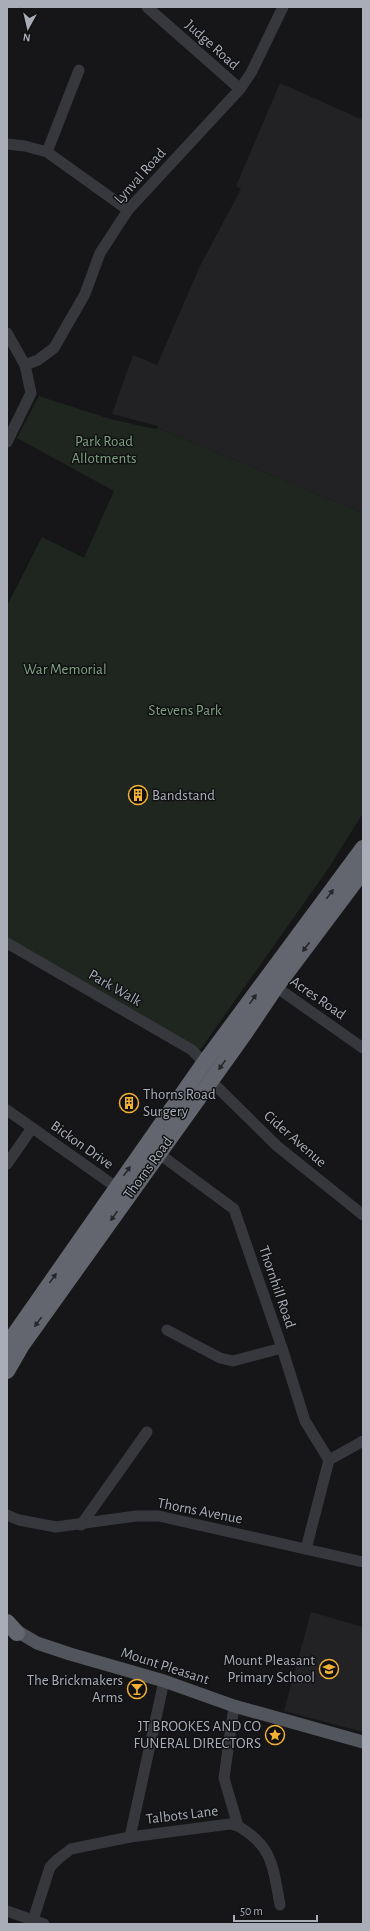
<svg xmlns="http://www.w3.org/2000/svg" width="370" height="1931" viewBox="0 0 370 1931" font-family="'Alegreya Sans',sans-serif">
<style>
.built{fill:#222225}
.green{fill:#1e261f}
.lines{fill:none;stroke-linecap:round;stroke-linejoin:round}
.minor{stroke:#37383d;stroke-width:11}
.major{stroke:#53555c;stroke-width:13}
.highway{stroke:#63666e;stroke-width:16}
.oneway{fill:#26262a}
.labels{text-anchor:middle;dominant-baseline:central;stroke-width:3;stroke-linejoin:round;paint-order:stroke}
.street-label{font-size:15px;fill:#a8adb8;stroke:#111113}
.park-label{font-size:15px;fill:#7fa381;stroke:#111113}
.poi-label{font-size:15px;fill:#a8adb8;stroke:#111113;text-anchor:end}
</style>
<rect width="100%" height="100%" fill="#161618"/>
<g class="built">
<path d="M 280,83 L 363,120 L 363,513 L 158,428 L 158,426 L 112,414 L 133,355 L 157,365 L 200,266 L 241,189 L 236,186 Z"/>
<path d="M 311,1612 L 363,1627 L 363,1732 L 284,1711 Z"/>
</g>
<path class="green" d="M 39,396 L 110,419 L 155,429 L 158,428 L 363,513 L 363,813 L 328,869 L 200,1050 L 7,939 L 7,606 L 42,537 L 84,558 L 114,491 L 17,438 Z"/>
<g class="lines">
<g class="minor">
<path d="M 147,7 L 240,89"/>
<path d="M 7,144 L 25,146 L 47,152 L 128,210"/>
<path d="M 47,152 L 79,70"/>
<path d="M 7,333 L 25,365 L 31,393 L 7,442"/>
<path d="M 25,365 L 38,360 L 54,348 L 85,294 L 100,253 L 128,210 L 240,89 L 251,73 L 283,7"/>
<path d="M 7,943 L 192,1050 L 204,1063"/>
<path d="M 276,987 L 363,1048"/>
<path d="M 211,1081 L 277,1146 L 363,1215"/>
<path d="M 7,1110 L 116,1187"/>
<path d="M 158,1153 L 234,1209 L 282,1348 L 305,1421 L 329,1460"/>
<path d="M 7,1164 L 32,1128"/>
<path d="M 167,1330 L 220,1358 L 233,1361 L 282,1348"/>
<path d="M 329,1460 L 363,1441"/>
<path d="M 7,1515 L 19,1520 L 56,1527 L 136,1516 L 159,1516 L 363,1562"/>
<path d="M 81,1525 L 147,1432"/>
<path d="M 306,1549 L 329,1460"/>
<path d="M 234,1706 L 224,1778 L 238,1826 C 274,1847 273,1868 280,1905"/>
<path d="M 130,1837 L 164,1681"/>
<path d="M 7,1911 L 44,1924"/>
<path d="M 33,1920 L 50,1867 L 58,1859 L 71,1849 L 130,1837 L 230,1824 L 238,1826"/>
</g>
<path class="major" d="M 10,1627 L 37,1643 L 70,1654 L 164,1681 L 234,1706 L 363,1742"/>
<g class="highway">
<path d="M 7,1345 L 204,1063 L 363,848"/>
<path d="M 7,1371 L 22,1345 L 245,1033 L 276,987 L 363,871"/>
<path d="M 7,1622 L 17,1633"/>
</g>
</g>
<defs><path id="oneway-solid" d="M-6-.8H1V-3.2L6.5 0L1 3.2V.8H-6Z"/></defs>
<g class="oneway">
<use href="#oneway-solid" transform="translate(330 894) rotate(-54)"/>
<use href="#oneway-solid" transform="translate(306 947) rotate(127)"/>
<use href="#oneway-solid" transform="translate(253 999) rotate(-54)"/>
<use href="#oneway-solid" transform="translate(222 1065) rotate(126)"/>
<use href="#oneway-solid" transform="translate(127 1171) rotate(-55)"/>
<use href="#oneway-solid" transform="translate(114 1216) rotate(126)"/>
<use href="#oneway-solid" transform="translate(53 1278) rotate(-55)"/>
<use href="#oneway-solid" transform="translate(38 1322) rotate(126)"/>
</g>
<defs>
<symbol id="building-ring" viewBox="-11 -11 22 22"><circle r="9.5" fill="#111113" stroke="#f2b134" stroke-width="1.5"/><path d="M-4-6H4V6H1V3H-1V6H-4ZM-2.5-4.3h1.7v1.8h-1.7ZM.8-4.3h1.7v1.8H.8ZM-2.5-1h1.7V.8h-1.7ZM.8-1h1.7V.8H.8Z" fill="#f2b134"/></symbol>
<symbol id="school-ring" viewBox="-11 -11 22 22"><circle r="9.5" fill="#111113" stroke="#f2b134" stroke-width="1.5"/><path d="M0-5L7-2L0 1L-7-2ZM-4 1L0 2.5L4 1V4Q0 6-4 4Z" fill="#f2b134"/></symbol>
<symbol id="bar-ring" viewBox="-11 -11 22 22"><circle r="9.5" fill="#111113" stroke="#f2b134" stroke-width="1.5"/><path d="M-6-5H6L.8 .8V4.5H3.5V6h-7V4.5H-.8V.8Z" fill="#f2b134"/></symbol>
<symbol id="sight-ring" viewBox="-11 -11 22 22"><circle r="9.5" fill="#111113" stroke="#f2b134" stroke-width="1.5"/><path d="M0-6L1.8-2.2L6-1.7L2.9 1.2L3.7 5.4L0 3.3L-3.7 5.4L-2.9 1.2L-6-1.7L-1.8-2.2Z" fill="#f2b134"/></symbol>
</defs>
<g fill-rule="evenodd">
<use href="#building-ring" x="127" y="784" width="22" height="22"/>
<use href="#building-ring" x="118" y="1092" width="22" height="22"/>
<use href="#school-ring" x="318" y="1658" width="22" height="22"/>
<use href="#bar-ring" x="126" y="1678" width="22" height="22"/>
<use href="#sight-ring" x="264" y="1724" width="22" height="22"/>
</g>
<g class="labels">
<g class="street-label">
<text transform="translate(212 45) rotate(42)">Judge Road</text>
<text transform="translate(140 176) rotate(-48)">Lynval Road</text>
<text transform="translate(115 988) rotate(30)">Park Walk</text>
<text transform="translate(318 998) rotate(35)">Acres Road</text>
<text transform="translate(295 1139) rotate(41)">Cider Avenue</text>
<text transform="translate(82 1145) rotate(35)">Bickon Drive</text>
<text transform="translate(148 1168) rotate(-54)">Thorns Road</text>
<text transform="translate(277 1287) rotate(71)">Thornhill Road</text>
<text transform="translate(200 1511) rotate(11)">Thorns Avenue</text>
<text transform="translate(165 1666) rotate(18)">Mount Pleasant</text>
<text transform="translate(182 1815) rotate(-7)">Talbots Lane</text>
</g>
<g class="park-label">
<text x="104" y="441">Park Road<tspan x="104" dy="17">Allotments</tspan></text>
<text x="65" y="669">War Memorial</text>
<text x="185" y="710">Stevens Park</text>
</g>
<g class="poi-label">
<text x="152" y="795" text-anchor="start">Bandstand</text>
<text x="143" y="1094" text-anchor="start">Thorns Road<tspan x="143" dy="17">Surgery</tspan></text>
<text x="315" y="1660">Mount Pleasant<tspan x="315" dy="17">Primary School</tspan></text>
<text x="123" y="1680">The Brickmakers<tspan x="123" dy="17">Arms</tspan></text>
<text x="261" y="1726">JT BROOKES AND CO<tspan x="261" dy="17">FUNERAL DIRECTORS</tspan></text>
</g>
</g>
<rect width="370" height="1931" fill="none" stroke="#a8adb8" stroke-width="16"/>
<g transform="translate(28 28) rotate(188)" stroke="#111113" stroke-width="3" paint-order="stroke">
<path d="M0-3L7 15L0 10L-7 15Z" fill="#a8adb8"/>
<text y="-6" font-size="11" font-weight="bold" text-anchor="middle" fill="#a8adb8">N</text>
</g>
<path d="M234 1915v6h83v-6" fill="none" stroke="#a8adb8" stroke-width="2"/>
<text x="240" y="1915" font-size="12" fill="#a8adb8" stroke="#111113" stroke-width="3" paint-order="stroke">50 m</text>
</svg>
